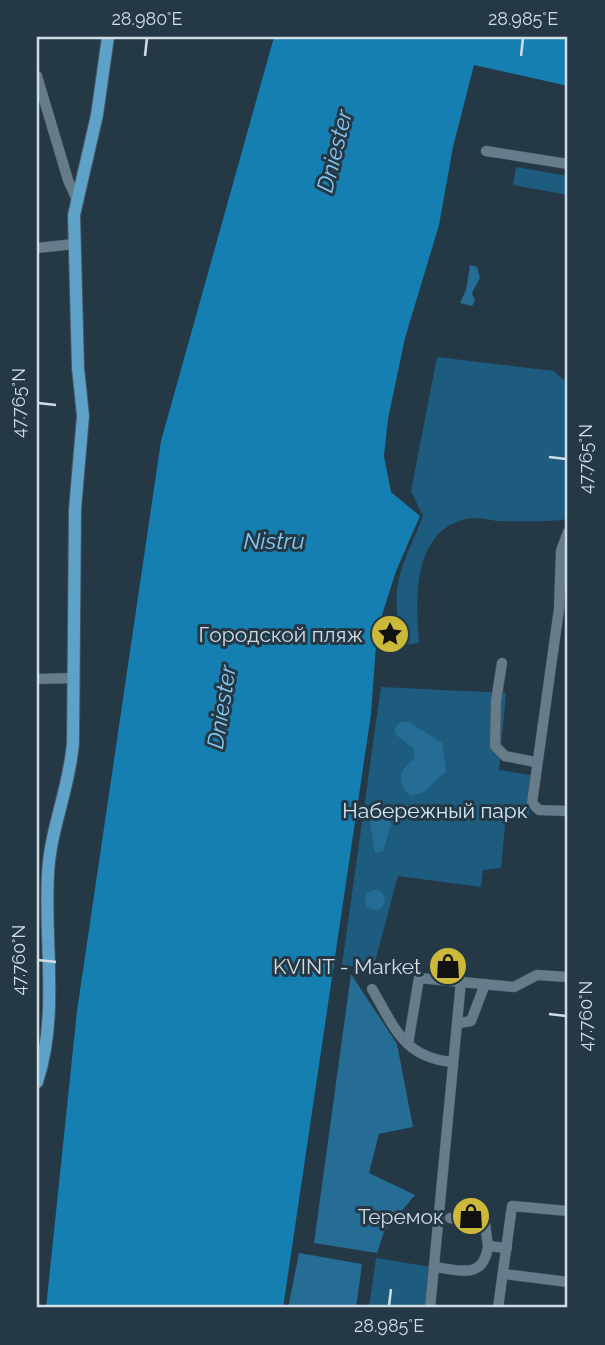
<svg xmlns="http://www.w3.org/2000/svg" width="605" height="1345" viewBox="0 0 605 1345" font-family="Raleway,sans-serif">
<style>
.green{fill:#1d5c7f}
.forest{fill:#256d95}
.water{fill:#157fb2}
.lines{fill:none;stroke-linecap:round;stroke-linejoin:round}
.minor-casing{stroke:#44555f;stroke-width:11}
.major-casing{stroke:#44555f;stroke-width:14}
.minor{stroke:#677c8a;stroke-width:10}
.major{stroke:#5ea2ca;stroke-width:12}
.ticks{fill:none;stroke:#d1dde4;stroke-width:2.5}
.labels{text-anchor:middle;dominant-baseline:central;stroke-width:6;stroke-linejoin:round;paint-order:stroke}
.poi-label{font-size:21px;fill:#d1dde4;stroke:#253845;text-anchor:end}
.park-label{font-size:21px;fill:#d3e8f6;stroke:#253845}
.water-label{font-size:23px;font-style:italic;fill:#88c9f3;stroke:#253845}
.neatline{fill:none;stroke:#d1dde4;stroke-width:2.5}
.ticks-label{font-size:18px;text-anchor:middle;fill:#d1dde4}
</style>
<rect width="100%" height="100%" fill="#253845"/>
<g class="green">
<path d="M 516,167 L 568,176 L 568,195 L 513,185 Z"/>
<path d="M 437,357 L 554,371 L 568,384 L 568,519 C 545,522 522,522 498,521 C 488,520 477,516 466,519 C 411,532 416,601 419,643 L 403,645 C 388,585 401,571 423,516 L 411,491 Z"/>
<path d="M 381,687 L 506,693 L 499,770 L 530,775 L 529,818 L 506,817 L 501,868 L 483,870 L 481,887 L 398,876 L 373,969 L 342,965 Z"/>
<path d="M 376,1258 L 431,1267 L 427,1308 L 369,1308 Z"/>
</g>
<g class="forest">
<path d="M 470,265 L 477,267 L 480,278 L 472,293 L 475,301 L 472,306 L 460,303 L 466,290 Z"/>
<path d="M 401,722 L 409,722 L 442,743 L 446,771 L 424,792 L 410,796 C 396,781 399,770 414,759 L 414,749 L 395,734 L 395,728 Z"/>
<path d="M 385,812 L 391,824 L 383,851 L 375,853 L 370,822 L 376,814 Z"/>
<circle cx="375" cy="900" r="10"/>
<path d="M 351,974 L 397,1044 L 413,1127 L 379,1134 L 369,1173 L 415,1195 L 384,1232 L 377,1253 L 314,1243 Z"/>
<path d="M 299,1253 L 362,1264 L 356,1308 L 288,1308 Z"/>
</g>
<path class="water" d="M 274,37 L 568,37 L 568,86 L 474,65 L 453,147 L 439,225 L 405,338 L 388,419 L 384,456 L 391,492 L 420,516 L 396,571 L 377,631 L 371,714 L 283,1308 L 46,1308 L 77,1011 L 161,441 Z"/>
<g class="lines">
<defs>
<g id="minor">
<path d="M 37,76 L 68,180 L 77,200"/>
<path d="M 486,151 L 568,164"/>
<path d="M 37,248 L 74,244"/>
<path d="M 568,532 L 561,551 L 559,609 L 532,803 L 539,810 L 568,811"/>
<path d="M 502,663 L 496,701 L 495,746 L 505,756 L 535,762"/>
<path d="M 37,679 L 73,678"/>
<path d="M 372,989 C 395,1028 404,1058 453,1062"/>
<path d="M 459,1023 L 471,1021 L 485,984"/>
<path d="M 408,1044 L 419,978 L 514,987 L 537,975 L 568,977"/>
<path d="M 450,1218 L 485,1224 L 488,1246"/>
<path d="M 434,1267 C 459,1270 484,1280 488,1246 L 507,1248"/>
<path d="M 504,1274 L 568,1282"/>
<path d="M 430,1308 L 461,981"/>
<path d="M 498,1308 L 512,1206 L 568,1211"/>
</g>
<path id="major" d="M 37,1082 C 59,1015 44,943 48,874 C 50,829 70,787 73,742 L 75,509 L 83,416 L 78,368 L 74,215 L 97,115 L 108,37"/>
</defs>
<use href="#minor" class="minor-casing"/>
<use href="#major" class="major-casing"/>
<use href="#minor" class="minor"/>
<use href="#major" class="major"/>
</g>
<path class="ticks" d="M 145,56 L 147,38M 521,56 L 523,38M 38,403 L 56,405M 549,457 L 566,459M 38,960 L 56,962M 549,1014 L 566,1016M 389,1306 L 391,1289"/>
<defs>
<symbol id="sight-disc" viewBox="-11 -11 22 22"><circle r="9.5" fill="#ccb939" stroke="#253845"/><path d="M0-6L1.8-2.2L6-1.7L2.9 1.2L3.7 5.4L0 3.3L-3.7 5.4L-2.9 1.2L-6-1.7L-1.8-2.2Z" fill="#111"/></symbol>
<symbol id="shop-disc" viewBox="-11 -11 22 22"><circle r="9.5" fill="#ccb939" stroke="#253845"/><path d="M-5-2.5h2.3a2.7 3.5 0 0 1 5.4 0H5L5.5 6h-11ZM-1.5-2.5h3a1.5 2.3 0 0 0-3 0Z" fill="#111"/></symbol>
</defs>
<g fill-rule="evenodd">
<use href="#sight-disc" x="368" y="612" width="44" height="44"/>
<use href="#shop-disc" x="426" y="944" width="44" height="44"/>
<use href="#shop-disc" x="449" y="1194" width="44" height="44"/>
</g>
<g class="labels">
<g class="poi-label">
<text x="363" y="634">Городской пляж</text>
<text x="421" y="966">KVINT - Market</text>
<text x="444" y="1216">Теремок</text>
</g>
<g class="park-label">
<text x="435" y="810">Набережный парк</text>
</g>
<g class="water-label">
<text transform="translate(334 151) rotate(-76)">Dniester</text>
<text x="274" y="540">Nistru</text>
<text transform="translate(221 707) rotate(-81)">Dniester</text>
</g>
</g>
<rect width="605" height="1345" fill="none" stroke="#253845" stroke-width="77"/>
<rect x="38" y="38" width="528" height="1268" class="neatline"/>
<g class="ticks-label">
<text x="147" y="25">28.980°E</text>
<text x="523" y="25">28.985°E</text>
<text transform="translate(19 403) rotate(-90)" y="6">47.765°N</text>
<text transform="translate(586 459) rotate(-90)" y="6">47.765°N</text>
<text transform="translate(19 960) rotate(-90)" y="6">47.760°N</text>
<text transform="translate(586 1016) rotate(-90)" y="6">47.760°N</text>
<text x="389" y="1332">28.985°E</text>
</g>
</svg>
